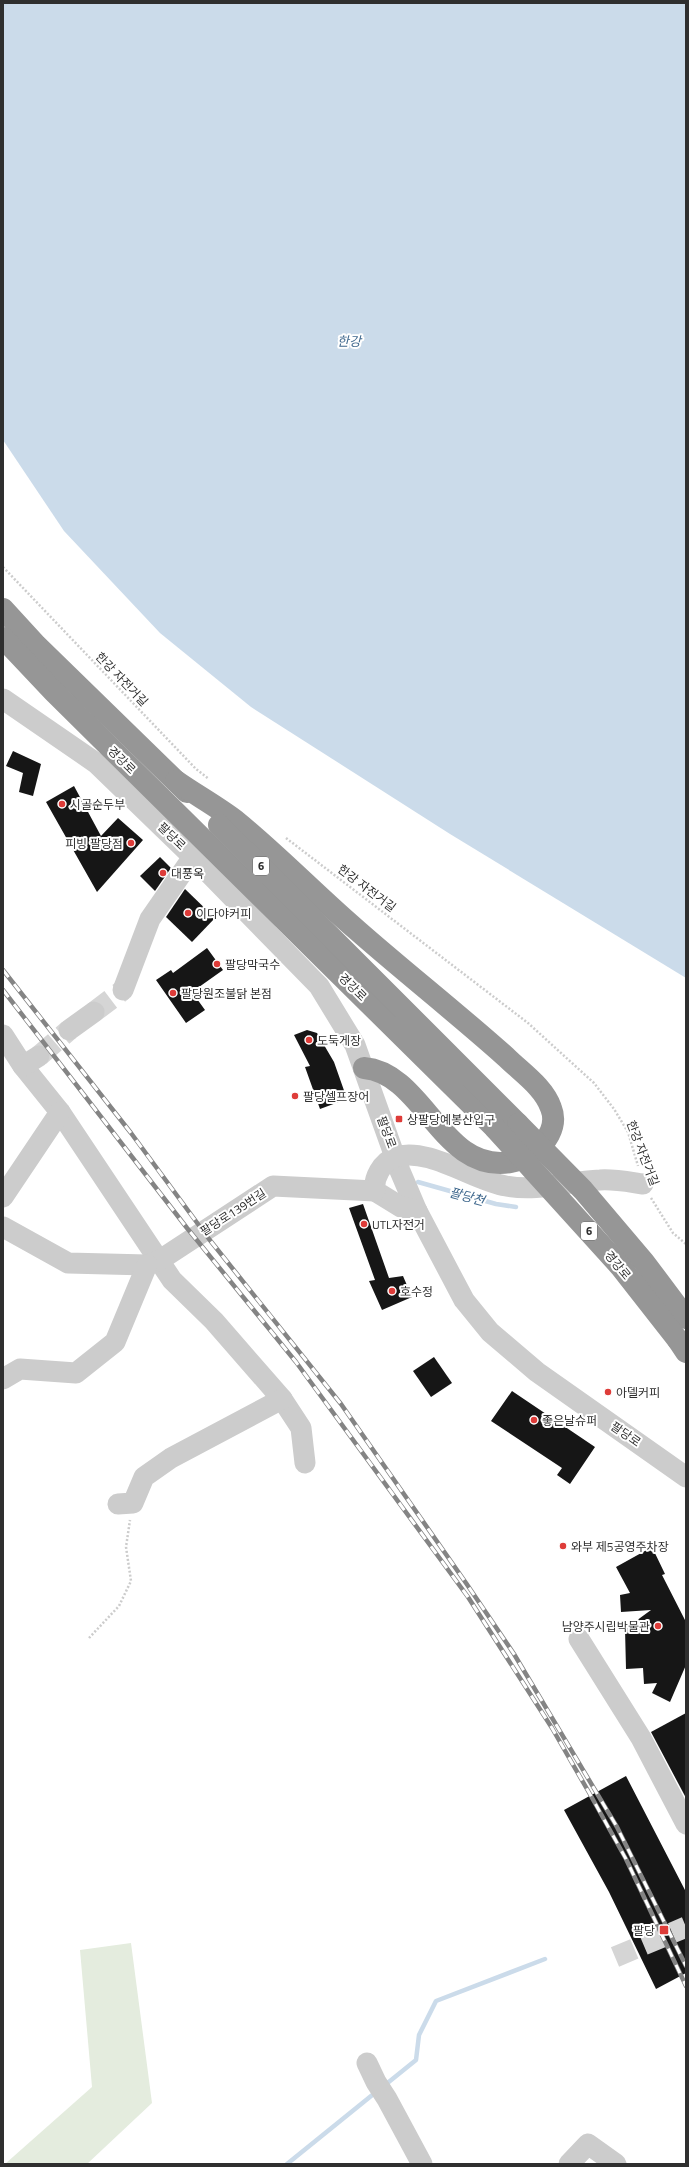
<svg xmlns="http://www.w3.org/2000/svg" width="689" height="2167" viewBox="0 0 689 2167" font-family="'Titillium Web','Noto Sans KR',sans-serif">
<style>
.green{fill:#e4ecde}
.water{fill:#cbdbea}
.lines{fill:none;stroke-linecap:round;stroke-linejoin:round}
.stream{stroke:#cbdbea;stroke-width:4.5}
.building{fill:#161616}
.minor-tunnel{stroke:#d5d5d5;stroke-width:21;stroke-dasharray:21 10;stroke-linecap:butt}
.path{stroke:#ccc;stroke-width:2.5;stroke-dasharray:2 2;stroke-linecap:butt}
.minor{stroke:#ccc;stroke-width:21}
.highway{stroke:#969696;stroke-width:22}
.rail-casing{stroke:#848484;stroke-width:4.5}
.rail{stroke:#fff;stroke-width:3;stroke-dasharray:9;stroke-linecap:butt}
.highway-bridge{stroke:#969696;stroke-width:22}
.poi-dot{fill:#de3c39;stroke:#fff;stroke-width:1.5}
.labels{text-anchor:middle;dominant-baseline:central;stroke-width:4;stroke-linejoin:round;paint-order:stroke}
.shield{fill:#fff;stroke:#6d6d6d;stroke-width:1}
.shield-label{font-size:11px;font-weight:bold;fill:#2f2f2f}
.street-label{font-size:12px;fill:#2f2f2f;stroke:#fff}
.poi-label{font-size:12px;fill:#2f2f2f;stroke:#fff;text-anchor:start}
.water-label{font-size:13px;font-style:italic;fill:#40698e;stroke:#fff}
</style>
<rect width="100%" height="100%" fill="#fff"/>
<path class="green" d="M 131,1943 L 152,2103 L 87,2164 L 5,2164 L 92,2087 L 80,1950 Z"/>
<path class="water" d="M 3,3 L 686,3 L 686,978 L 450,834 L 251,707 L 160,633 L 64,531 L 3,440 Z"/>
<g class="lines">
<g class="stream">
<path d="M 418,1182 L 496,1204 L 516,1207"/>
<path d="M 385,2085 L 416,2060 L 419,2035 L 436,2001 L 545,1959"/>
<path d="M 287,2164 L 376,2092"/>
</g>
</g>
<g class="building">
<path d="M 13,751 L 41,764 L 33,796 L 19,792 L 23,773 L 6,766 Z"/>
<path d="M 74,786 L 101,836 L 118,818 L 143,840 L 97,892 L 46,802 Z"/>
<path d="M 160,857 L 171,868 L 155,891 L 140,876 Z"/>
<path d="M 185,889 L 215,918 L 192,942 L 166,917 Z"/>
<path d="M 207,948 L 223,970 L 192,992 L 205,1010 L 186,1023 L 156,980 L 171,970 L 173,973 Z"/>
<path d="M 307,1030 L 317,1033 L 334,1062 L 347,1099 L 320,1109 L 305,1067 L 310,1066 L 294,1035 Z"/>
<path d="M 363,1204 L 389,1278 L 403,1276 L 412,1297 L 382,1310 L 369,1281 L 375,1280 L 349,1208 Z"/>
<path d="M 434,1357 L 452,1383 L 431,1397 L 413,1371 Z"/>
<path d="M 512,1391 L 595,1447 L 570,1484 L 557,1475 L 562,1468 L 491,1421 Z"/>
<path d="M 652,1547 L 665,1574 L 662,1575 L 686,1622 L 686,1665 L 670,1702 L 652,1693 L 657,1683 L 644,1684 L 643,1668 L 626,1669 L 625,1629 L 651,1610 L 621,1612 L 620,1595 L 630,1593 L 616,1567 Z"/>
<path d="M 686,1713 L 686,1798 L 651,1732 Z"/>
<path d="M 626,1776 L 686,1892 L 686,1973 L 656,1989 L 609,1892 L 564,1810 Z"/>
</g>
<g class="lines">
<g class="minor-tunnel">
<path d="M 94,1012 L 123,990"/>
<path d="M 39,1056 L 69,1030"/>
<path d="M 615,1957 L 686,1927"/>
</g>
<g class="path">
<path d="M 3,567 L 196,769 L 209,779"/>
<path d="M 286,838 L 528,1023 L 594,1083 L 614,1109 L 628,1132 L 638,1166"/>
<path d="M 651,1198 L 673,1233 L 686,1244"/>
<path d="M 89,1638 L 119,1606 L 131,1581 L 126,1547 L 130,1520"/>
</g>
<g class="minor">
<path d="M 3,699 L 96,763 L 193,857 L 319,986 L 355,1045 L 400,1171 L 417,1211 L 464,1300 L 490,1332 L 537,1372 L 686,1477"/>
<path d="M 123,990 L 150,919 L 193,857"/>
<path d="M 69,1030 L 94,1012"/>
<path d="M 3,1035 L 23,1066 L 60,1112 L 172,1280 L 214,1321 L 282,1399 L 301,1428 L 305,1463"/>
<path d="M 23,1066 L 39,1056"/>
<path d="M 3,1197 L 60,1112"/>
<path d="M 417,1211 L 401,1207 L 375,1191 C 373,1178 382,1162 395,1157 C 428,1146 474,1181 506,1186 C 539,1192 568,1181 600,1180 C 614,1179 629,1182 643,1184"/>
<path d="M 3,1227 L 68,1263 L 147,1265 L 160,1260 L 273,1186 L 375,1191"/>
<path d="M 3,1379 L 20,1369 L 76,1373 L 115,1342 L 147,1265"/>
<path d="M 118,1504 L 133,1503 L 144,1477 L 171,1458 L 282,1399"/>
<path d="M 579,1639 L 641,1738 L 686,1824"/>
<path d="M 367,2063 L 376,2082 L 387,2099 L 422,2164"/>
<path d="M 569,2164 L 588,2144 L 616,2164"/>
</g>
<g class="highway">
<path d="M 3,609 L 36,645 L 187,792"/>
<path d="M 3,638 L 54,692 L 495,1128"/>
<path d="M 176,781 C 196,795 218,807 236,821 C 279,856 317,896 358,931 C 407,974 458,1014 506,1057 C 521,1072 544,1087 551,1108 C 561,1133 534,1158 511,1162 C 442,1174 424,1073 364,1068"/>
<path d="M 219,825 L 518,1124"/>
<path d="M 678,1340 L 686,1352"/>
</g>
<defs>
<g id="rail">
<path d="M 3,970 L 131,1133 L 209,1239 L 341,1404 L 466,1583 L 514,1654 L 617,1827 L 686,1966"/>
<path d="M 3,990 L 187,1228 L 296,1362 L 468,1597 L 552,1728 L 591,1796 L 626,1859 L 686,1986"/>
</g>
</defs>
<use href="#rail" class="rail-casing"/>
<use href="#rail" class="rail"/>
<g class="highway-bridge">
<path d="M 518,1124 L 583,1190 L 644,1262 L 686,1318"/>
<path d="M 495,1128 L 620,1266 L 678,1340"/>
</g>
</g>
<g class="poi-dot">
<circle cx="62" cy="804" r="4"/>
<circle cx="131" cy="843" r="4"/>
<circle cx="163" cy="873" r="4"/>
<circle cx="188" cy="913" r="4"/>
<circle cx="217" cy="964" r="4"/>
<circle cx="173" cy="993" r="4"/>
<circle cx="309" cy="1040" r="4"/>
<circle cx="295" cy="1096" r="4"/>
<rect x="395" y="1115" width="8" height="8" rx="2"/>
<circle cx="364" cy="1224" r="4"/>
<circle cx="392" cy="1291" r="4"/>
<circle cx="608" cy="1392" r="4"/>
<circle cx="534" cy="1420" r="4"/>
<circle cx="563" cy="1546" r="4"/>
<circle cx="658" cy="1626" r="4"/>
<rect x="659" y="1925" width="10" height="10" rx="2"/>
</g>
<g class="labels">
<g class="shield">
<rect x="253" y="857" width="16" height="18" rx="3"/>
<rect x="581" y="1222" width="16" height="18" rx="3"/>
</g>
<g class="shield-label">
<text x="261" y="866">6</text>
<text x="589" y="1231">6</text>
</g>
<g class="street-label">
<text transform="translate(122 679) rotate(46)">한강 자전거길</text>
<text transform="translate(122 760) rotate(45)">경강로</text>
<text transform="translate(172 836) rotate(44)">팔당로</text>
<text transform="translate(367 888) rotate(37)">한강 자전거길</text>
<text transform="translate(353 987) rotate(45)">경강로</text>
<text transform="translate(387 1132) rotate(70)">팔당로</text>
<text transform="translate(643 1153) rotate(69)">한강 자전거길</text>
<text transform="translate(233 1212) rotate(-33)">팔당로139번길</text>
<text transform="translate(618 1265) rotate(50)">경강로</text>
<text transform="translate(626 1434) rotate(35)">팔당로</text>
</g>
<g class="poi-label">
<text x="70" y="804">시골순두부</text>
<text x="123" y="843" text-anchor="end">피빙 팔당점</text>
<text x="171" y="873">대풍옥</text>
<text x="196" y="913">이다야커피</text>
<text x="225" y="964">팔당막국수</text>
<text x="181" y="993">팔당원조불닭 본점</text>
<text x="317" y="1040">도둑게장</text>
<text x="303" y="1096">팔당셀프장어</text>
<text x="407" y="1119">상팔당예봉산입구</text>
<text x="372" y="1224">UTL자전거</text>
<text x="400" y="1291">호수정</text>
<text x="616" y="1392">아델커피</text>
<text x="542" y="1420">좋은날슈퍼</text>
<text x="571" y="1546">와부 제5공영주차장</text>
<text x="650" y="1626" text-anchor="end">남양주시립박물관</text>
<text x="655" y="1930" text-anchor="end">팔당</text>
</g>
<g class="water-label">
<text x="349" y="341">한강</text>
<text transform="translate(467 1196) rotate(15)">팔당천</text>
</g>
</g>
<rect width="689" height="2167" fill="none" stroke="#2f2f2f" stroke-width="8"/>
</svg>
